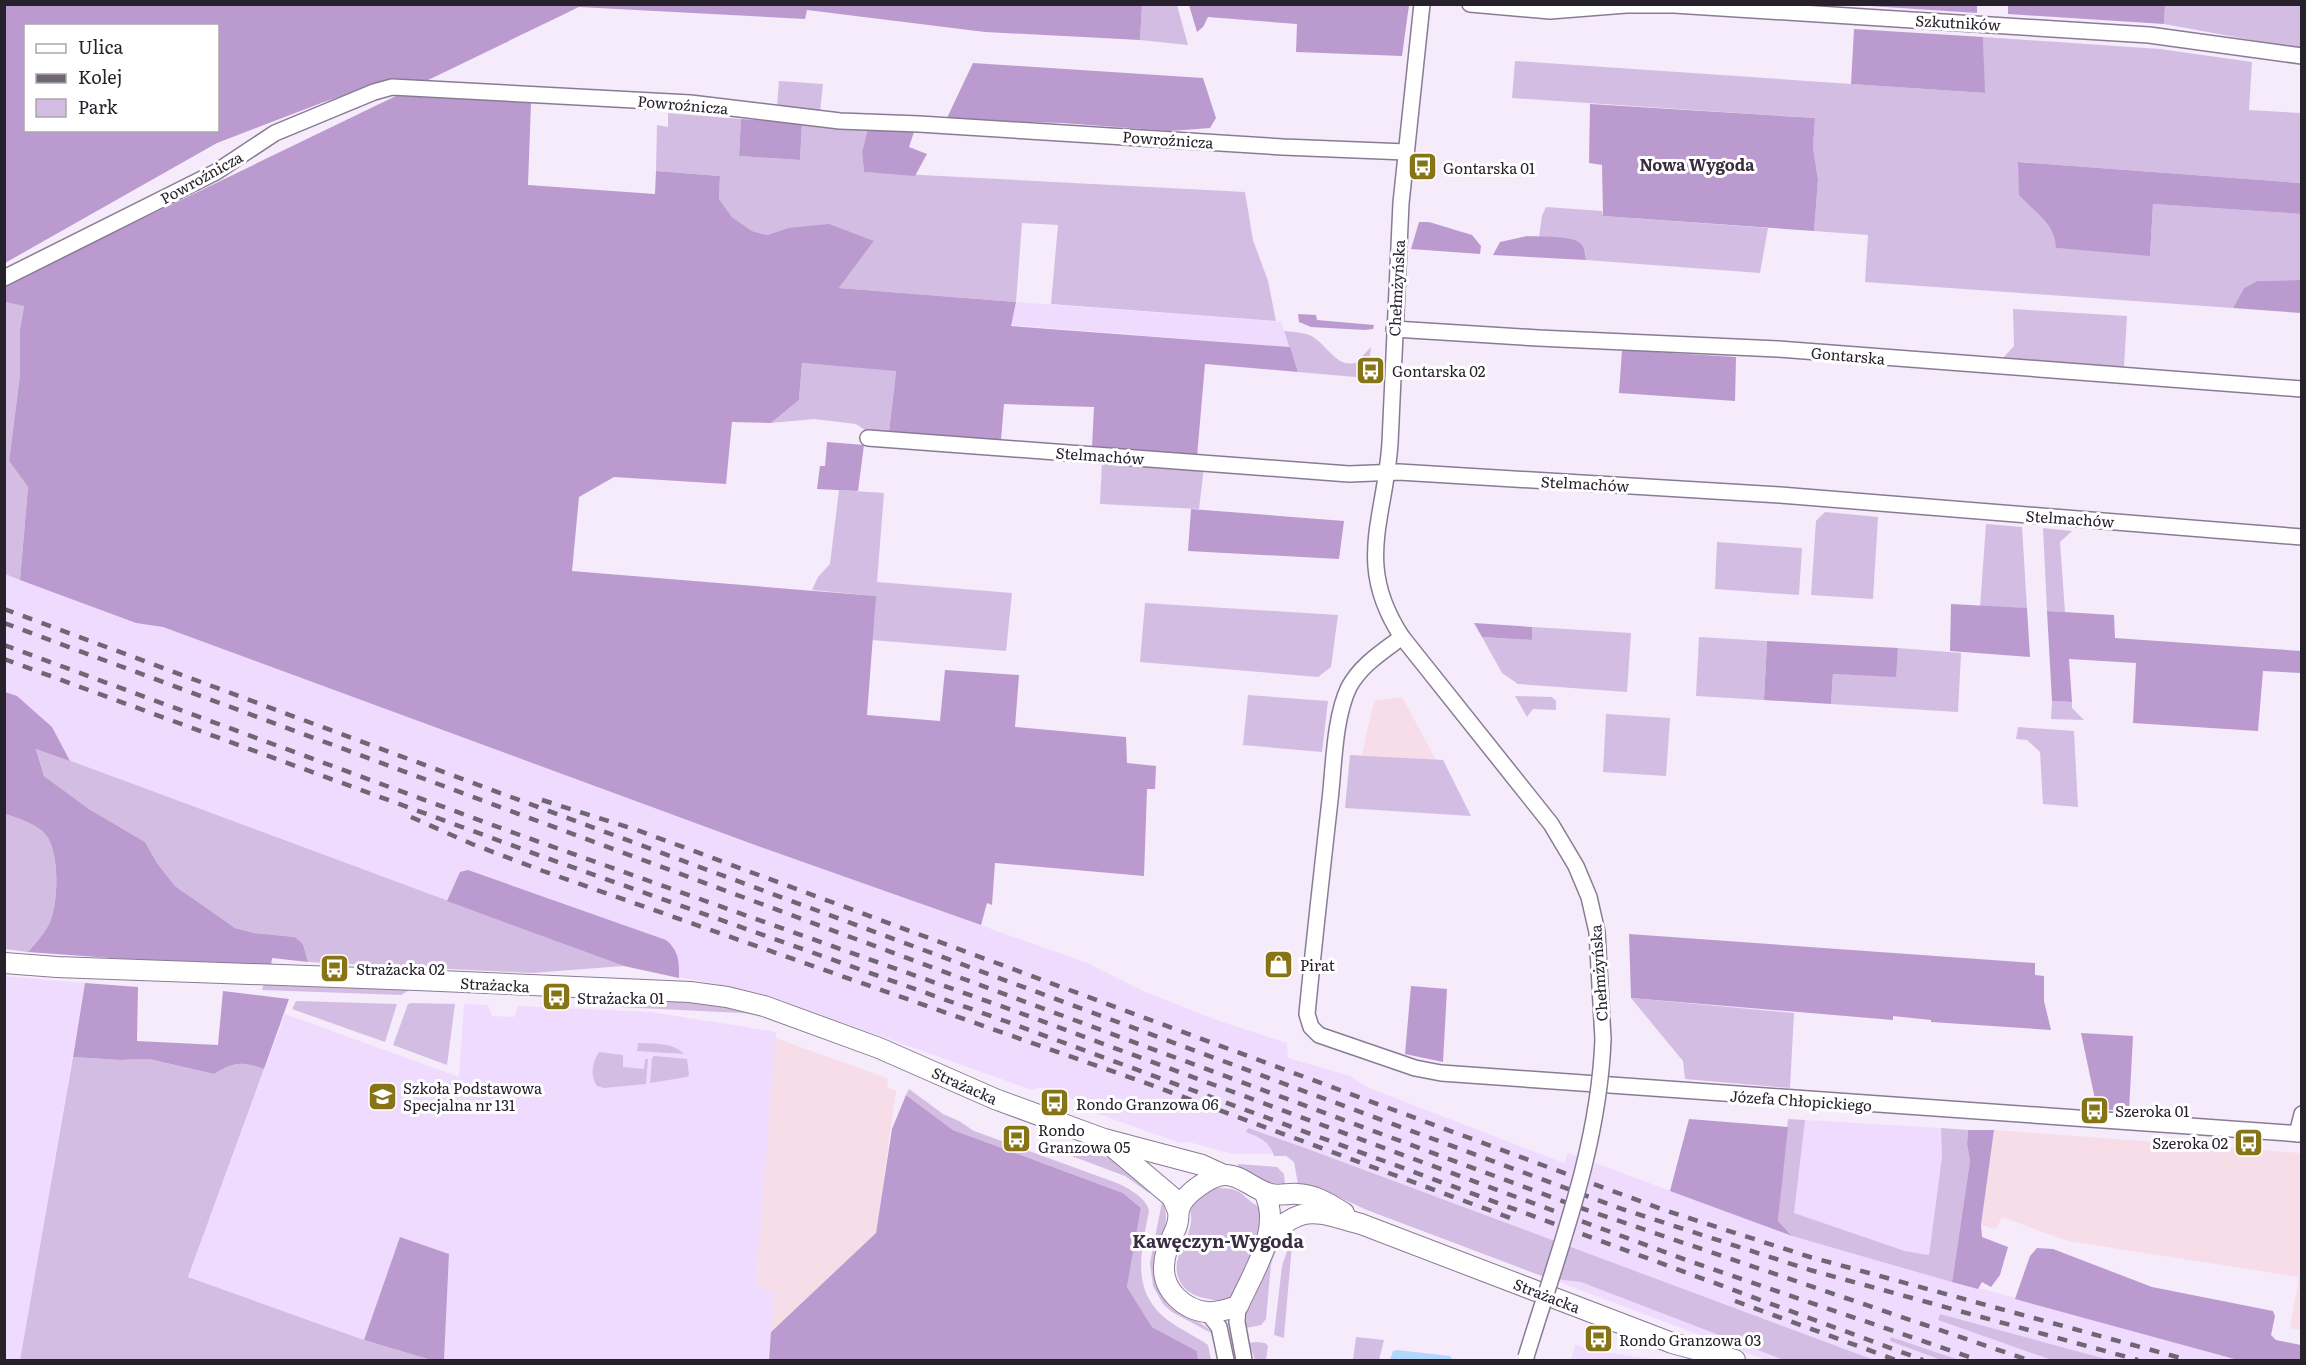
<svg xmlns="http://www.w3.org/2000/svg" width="2306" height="1365" viewBox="0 0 2306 1365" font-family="Literata,serif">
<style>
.commercial{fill:#f6dde8}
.built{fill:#efdbfd}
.green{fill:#d4bde3}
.forest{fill:#bb9bcf;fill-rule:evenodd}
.water{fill:#b1d7fc}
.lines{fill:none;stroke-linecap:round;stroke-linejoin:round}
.minor-casing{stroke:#8a7b94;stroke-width:18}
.major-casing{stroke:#8a7b94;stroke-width:22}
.minor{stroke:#fff;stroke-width:15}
.major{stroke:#fff;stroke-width:20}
.rail{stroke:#6e6773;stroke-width:4.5;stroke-dasharray:10 10;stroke-linecap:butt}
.minor-bridge-casing{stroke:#8a7b94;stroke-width:18;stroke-linecap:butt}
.minor-bridge{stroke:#fff;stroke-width:15}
.labels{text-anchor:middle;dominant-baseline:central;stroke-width:6;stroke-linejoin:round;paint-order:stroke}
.street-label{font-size:15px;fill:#27212b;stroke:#fff}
.poi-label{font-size:15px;fill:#27212b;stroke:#fff;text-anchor:start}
.neighbourhood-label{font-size:16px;font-weight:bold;fill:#3a2d42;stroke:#fff}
.quarter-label{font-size:18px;font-weight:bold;fill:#3a2d42;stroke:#fff}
</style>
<rect width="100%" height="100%" fill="#f5ebfb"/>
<g class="commercial">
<path d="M 1402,697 L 1436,760 L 1362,755 L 1374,701 Z"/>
<path d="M 775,1038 L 887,1078 L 888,1088 L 896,1091 L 876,1233 L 771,1332 L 775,1293 L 756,1286 Z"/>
<path d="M 1994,1130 L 2301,1153 L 2301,1330 L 2290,1328 L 2299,1277 L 2068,1241 L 2002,1217 L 1996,1229 L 1981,1225 Z"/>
</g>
<g class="built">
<path d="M 1016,302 L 1281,322 L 1290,347 L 1010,325 Z"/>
<path d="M 4,574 L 136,623 L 163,627 L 755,845 L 1087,963 L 1143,991 L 1216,1020 L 1287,1043 L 1288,1058 L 1350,1076 L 1369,1088 L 1564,1163 L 1568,1153 L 1792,1236 L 2238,1360 L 1766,1360 L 1360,1207 L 1303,1165 L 1275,1149 L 1272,1154 L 1232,1154 L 1189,1142 L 1180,1143 L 1076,1106 L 1075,1100 L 1040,1087 L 1032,1090 L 760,993 L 624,966 L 5,737 Z"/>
<path d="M 4,976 L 85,983 L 20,1360 L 4,1360 Z"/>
<path d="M 464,1004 L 488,1005 L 492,1016 L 514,1017 L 518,1006 L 651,1012 L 776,1032 L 756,1286 L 775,1292 L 769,1360 L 444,1360 L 449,1254 L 400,1238 L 364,1340 L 188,1277 L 285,1014 L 459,1077 Z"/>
<path d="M 1805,1120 L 1941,1128 L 1942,1157 L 1929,1255 L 1905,1251 L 1793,1213 Z"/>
<path d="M 1575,1345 L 1596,1351 L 1659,1360 L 1571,1360 Z"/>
</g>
<g class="green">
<path d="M 1142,5 L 1177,5 L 1188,45 L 1140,40 Z"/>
<path d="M 2165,5 L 2301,5 L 2301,49 L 2164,24 Z"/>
<path d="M 1983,37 L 2160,49 L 2252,62 L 2249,110 L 2301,113 L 2301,183 L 2019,162 L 2019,195 C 2034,213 2055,223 2057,248 L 2150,255 L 2153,204 L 2301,214 L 2301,280 L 2257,281 L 2244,288 L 2233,308 L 1865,282 L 1868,235 L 1814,231 L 1818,180 L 1813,147 L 1815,118 L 1512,98 L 1515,61 L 1984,93 Z"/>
<path d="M 779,81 L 823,84 L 820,112 L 777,106 Z"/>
<path d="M 668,113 L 741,119 L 739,156 L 800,160 L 802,123 L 868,128 L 862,152 L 864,172 L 1245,192 L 1253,240 L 1268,281 L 1276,321 L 1051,304 L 1058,225 L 1022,223 L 1016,302 L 839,288 L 874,241 L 788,228 L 767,235 L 752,231 L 732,217 L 719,199 L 720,176 L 656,171 L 657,125 L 668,127 Z"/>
<path d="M 1546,207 L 1602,211 L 1603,216 L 1768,228 L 1760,273 L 1586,260 L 1585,251 L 1568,238 L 1539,237 L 1542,216 Z"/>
<path d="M 4,302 L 24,305 L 20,329 L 20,375 L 9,461 L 28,487 L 20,580 L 5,574 Z"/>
<path d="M 2013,309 L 2127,316 L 2124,367 L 2003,358 L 2014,346 Z"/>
<path d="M 1284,331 C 1293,332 1305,332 1313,337 C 1327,345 1338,370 1357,362 L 1371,347 L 1367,378 L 1298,372 Z"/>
<path d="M 802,363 L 896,370 L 889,432 L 865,430 L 856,424 L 814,419 L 771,423 L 799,400 Z"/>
<path d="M 1102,462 L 1204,467 L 1199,509 L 1100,504 Z"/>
<path d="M 839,490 L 884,493 L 877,582 L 1012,593 L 1006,651 L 872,640 L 875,596 L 812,590 L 818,577 L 830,564 Z"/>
<path d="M 1825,512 L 1878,517 L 1873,599 L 1811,595 L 1816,521 Z"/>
<path d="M 1986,524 L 2022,527 L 2027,608 L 1980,607 Z"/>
<path d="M 2043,528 L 2072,531 L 2060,542 L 2065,612 L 2047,611 Z"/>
<path d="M 1717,542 L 1802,548 L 1799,595 L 1715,589 Z"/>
<path d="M 1145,603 L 1338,615 L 1331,667 L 1318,677 L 1140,662 Z"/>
<path d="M 1532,627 L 1631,633 L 1627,692 L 1518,684 L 1502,673 L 1482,637 L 1531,640 Z"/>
<path d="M 1699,637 L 1767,641 L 1764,700 L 1696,696 Z"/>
<path d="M 1898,648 L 1961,653 L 1958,712 L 1831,704 L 1833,674 L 1895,676 Z"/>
<path d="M 1248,695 L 1328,701 L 1322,752 L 1243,745 Z"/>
<path d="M 1515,696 L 1552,697 L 1556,701 L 1556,710 L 1533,709 L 1527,717 Z"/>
<path d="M 2052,701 L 2072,702 L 2072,708 L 2084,720 L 2051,719 Z"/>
<path d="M 1606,714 L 1670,718 L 1666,776 L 1603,772 Z"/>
<path d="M 2018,727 L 2074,731 L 2078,807 L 2043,804 L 2040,752 L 2027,740 L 2016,739 Z"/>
<path d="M 36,748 L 624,966 L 531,973 L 308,962 L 303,944 L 295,937 L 254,933 L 235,928 L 175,886 L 157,863 L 145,842 L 89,809 L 44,776 Z"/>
<path d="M 1350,755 L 1443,760 L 1471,816 L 1345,808 Z"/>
<path d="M 5,814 C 18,818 37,824 46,835 C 60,853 59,906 48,926 C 43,935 35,944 28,952 L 5,949 Z"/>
<path d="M 267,983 L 411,989 L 401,995 L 262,990 L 263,986 Z"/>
<path d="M 579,995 L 670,998 L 731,1005 L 806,1030 L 810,1034 L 758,1015 L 742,1013 L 579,1005 Z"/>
<path d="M 1631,998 L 1794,1013 L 1790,1088 L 1685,1079 L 1683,1061 Z"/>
<path d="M 296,1001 L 397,1004 L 385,1042 L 292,1009 Z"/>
<path d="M 412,1003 L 455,1004 L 447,1065 L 393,1045 L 408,1004 Z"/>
<path d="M 638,1043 C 654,1044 672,1042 684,1054 L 637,1051 Z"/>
<path d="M 599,1052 L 623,1055 L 623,1067 L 644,1069 L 645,1059 L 648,1059 L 646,1084 L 604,1088 L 597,1086 C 590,1076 592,1063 599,1052 Z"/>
<path d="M 654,1056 L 687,1059 L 689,1075 L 687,1077 L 650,1083 L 652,1058 Z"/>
<path d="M 73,1057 L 120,1060 L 149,1059 L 214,1074 C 234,1062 242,1061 264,1069 L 188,1277 L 364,1340 L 431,1360 L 20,1360 Z"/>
<path d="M 909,1089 L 943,1114 L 959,1121 L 974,1131 L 1117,1183 C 1128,1188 1147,1198 1149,1211 C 1141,1254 1129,1294 1172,1323 C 1183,1331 1197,1337 1208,1345 L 1211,1360 L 1198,1360 L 1197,1351 L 1152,1327 L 1127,1287 L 1141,1208 L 1123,1193 L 953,1130 L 906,1095 Z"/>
<path d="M 1788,1119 L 1805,1120 L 1794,1213 L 1905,1251 L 1929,1255 L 1942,1157 L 1941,1128 L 1968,1130 L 1967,1144 L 1970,1161 L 1952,1282 L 1792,1236 L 1778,1221 Z"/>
<path d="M 1248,1128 L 1305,1148 L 1874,1360 L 1784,1360 L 1581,1282 L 1547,1278 L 1367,1210 L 1334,1195 L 1298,1184 L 1294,1162 L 1286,1156 L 1274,1156 C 1270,1142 1260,1137 1246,1132 Z"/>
<path d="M 1068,1150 L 1093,1153 L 1109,1158 L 1151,1190 L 1149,1193 L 1125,1176 L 1069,1155 Z"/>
<path d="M 1238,1164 L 1277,1167 L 1284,1174 L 1285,1184 L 1266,1182 L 1240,1170 Z"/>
<path d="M 1216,1188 C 1246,1187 1241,1199 1262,1208 L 1261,1231 L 1232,1298 C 1219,1302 1212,1300 1200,1297 C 1190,1294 1183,1289 1179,1279 C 1170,1258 1189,1242 1191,1222 C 1192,1215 1190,1210 1188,1204 L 1206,1191 Z"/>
<path d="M 1162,1202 C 1178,1232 1139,1256 1162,1295 C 1174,1316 1199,1316 1213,1334 L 1172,1312 L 1163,1304 L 1153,1286 L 1150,1263 Z"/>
<path d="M 1283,1233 L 1271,1264 L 1266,1319 L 1261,1325 L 1246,1328 L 1247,1309 L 1279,1236 Z"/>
<path d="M 1293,1234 L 1284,1336 L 1284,1338 L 1274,1335 L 1282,1266 Z"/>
<path d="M 1940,1314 L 2109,1360 L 2052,1360 L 1938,1320 Z"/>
<path d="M 1356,1337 L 1384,1340 L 1379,1360 L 1353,1360 Z"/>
<path d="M 1891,1337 L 1959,1360 L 1941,1360 L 1890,1341 Z"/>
<path d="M 1256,1342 L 1265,1343 L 1268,1346 L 1266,1360 L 1255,1360 L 1249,1343 Z"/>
</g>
<g class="forest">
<path d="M 5,5 L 1142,5 L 1140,40 L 985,32 L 807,10 L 805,19 L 579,7 L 422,83 L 395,80 L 324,102 L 217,143 L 5,263 ZM 26,26 L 218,26 L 218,130 L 26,130 Z"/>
<path d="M 1189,5 L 1189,4 L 1409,5 L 1402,56 L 1296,52 L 1297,24 L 1208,17 L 1203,27 L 1197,32 Z"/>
<path d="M 1855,5 L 1977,5 L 1977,13 Z"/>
<path d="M 2008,5 L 2165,5 L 2164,24 L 2008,14 Z"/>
<path d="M 1854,29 L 1983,37 L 1985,93 L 1851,84 Z"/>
<path d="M 973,63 L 1203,78 L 1216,118 L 1210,128 L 1170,131 L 1062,123 L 946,120 Z"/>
<path d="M 400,94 L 531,103 L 528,185 L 655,194 L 656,171 L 720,176 L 719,199 L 732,217 L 752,231 L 767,235 L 788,228 L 829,224 L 874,241 L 839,288 L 1016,302 L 1011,326 L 1290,347 L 1298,372 L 1205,364 L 1197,457 L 1092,447 L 1094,407 L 1004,404 L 1001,440 L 889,432 L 896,371 L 802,363 L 799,400 L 771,423 L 732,422 L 726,484 L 614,477 L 579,497 L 572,571 L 876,596 L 867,715 L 940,721 L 945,670 L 1019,675 L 1015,727 L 1126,737 L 1127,763 L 1156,766 L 1155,789 L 1147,789 L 1144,876 L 995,863 L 992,905 L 987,903 L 981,925 L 755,845 L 163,627 L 136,623 L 20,580 L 28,487 L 9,461 L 20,375 L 20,329 L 24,306 L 5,302 L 5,285 Z"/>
<path d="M 1590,104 L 1815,118 L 1813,147 L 1818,180 L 1814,231 L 1603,216 L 1602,165 L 1589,163 Z"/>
<path d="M 741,119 L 802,123 L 800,160 L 739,156 Z"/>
<path d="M 868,128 L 914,132 L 909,147 L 927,154 L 915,176 L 864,172 L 862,152 Z"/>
<path d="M 2018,162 L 2301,183 L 2301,214 L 2153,204 L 2150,256 L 2056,248 C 2055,222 2034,213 2019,195 Z"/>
<path d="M 1419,222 L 1429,222 L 1472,235 L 1481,246 L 1480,254 L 1411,249 Z"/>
<path d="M 1527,236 C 1539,237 1571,235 1580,243 C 1585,247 1585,254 1586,260 L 1493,255 L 1500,242 Z"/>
<path d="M 2301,280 L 2301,313 L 2233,308 L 2244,288 L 2257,281 Z"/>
<path d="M 1298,314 L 1316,315 L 1317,320 L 1374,325 L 1373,329 L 1365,330 L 1311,327 L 1299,322 Z"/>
<path d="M 1622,350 L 1736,357 L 1735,401 L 1619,393 Z"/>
<path d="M 827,442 L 864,445 L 858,491 L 817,489 L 820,466 L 825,466 Z"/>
<path d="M 1191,509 L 1344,521 L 1339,559 L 1188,551 Z"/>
<path d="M 1951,604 L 2027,608 L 2030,657 L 1950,651 Z"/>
<path d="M 2047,611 L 2114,615 L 2115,638 L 2301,651 L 2301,673 L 2263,671 L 2258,731 L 2133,723 L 2136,663 L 2069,659 L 2072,702 L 2052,701 Z"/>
<path d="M 1474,623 L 1532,627 L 1532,640 L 1482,637 Z"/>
<path d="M 1767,641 L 1898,648 L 1896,677 L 1833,674 L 1831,704 L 1764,700 Z"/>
<path d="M 5,692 L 17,696 L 52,727 L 70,761 L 36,749 L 44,776 L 89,809 L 145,842 L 157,863 L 175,886 L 235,928 L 254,933 L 295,937 L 303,944 L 308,962 L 272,958 L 271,966 L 249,968 L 28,952 C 35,944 43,935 48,926 C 59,906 60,853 46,835 C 37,824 18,818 5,814 Z"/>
<path d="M 468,870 L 666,940 C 679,951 679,961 679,978 L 624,966 L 447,901 L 460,872 Z"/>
<path d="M 1629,934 L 2035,963 L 2035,975 L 2044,976 L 2044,1001 L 2051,1030 L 1931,1022 L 1931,1020 L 1893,1016 L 1893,1020 L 1631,998 Z"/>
<path d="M 85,983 L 138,987 L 137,1041 L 218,1045 L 223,991 L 289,999 L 264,1069 C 242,1061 234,1062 214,1074 L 149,1059 L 120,1060 L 73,1057 Z"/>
<path d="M 1411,986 L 1447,989 L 1443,1062 L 1405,1054 Z"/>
<path d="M 2081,1033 L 2133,1036 L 2129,1111 L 2097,1109 Z"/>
<path d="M 906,1095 L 953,1130 L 1123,1193 L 1141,1208 L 1127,1287 L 1152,1327 L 1197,1351 L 1198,1360 L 769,1360 L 771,1332 L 876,1233 L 892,1129 Z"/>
<path d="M 1689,1119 L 1788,1127 L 1778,1221 L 1792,1236 L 1670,1191 Z"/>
<path d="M 1968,1130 L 1994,1130 L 1981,1225 L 1982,1237 L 2008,1247 L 2000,1275 L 1991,1287 L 1982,1282 L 1978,1289 L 1952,1282 L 1970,1161 L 1967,1144 Z"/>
<path d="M 400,1237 L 449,1254 L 444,1360 L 431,1360 L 364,1340 Z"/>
<path d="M 2037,1248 L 2053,1249 L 2152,1287 L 2273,1311 L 2275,1316 L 2271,1335 L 2276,1340 L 2301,1345 L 2301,1360 L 2238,1360 L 2015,1299 L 2030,1256 Z"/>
</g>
<path class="water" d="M 1397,1350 L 1450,1356 L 1453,1360 L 1390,1360 L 1393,1351 Z"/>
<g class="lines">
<defs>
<g id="minor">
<path d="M 1422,4 L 1401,203 L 1390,443 C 1385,520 1354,564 1402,637 L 1551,824 L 1576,866 L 1589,897 L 1597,932 L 1603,1039"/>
<path d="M 1470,4 L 1550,11 L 1626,5 L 1674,5 L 2149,35 L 2302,56"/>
<path d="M 4,278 L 216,172 L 275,133 L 374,92 L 392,87 L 690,103 L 840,121 L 919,124 L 1283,147 L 1406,152"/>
<path d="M 1394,329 L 1538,338 L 1778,349 L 2302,389"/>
<path d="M 868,438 L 1349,474 L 1399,472 L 1780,495 L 2302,537"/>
<path d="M 1402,637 C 1382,652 1361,665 1349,687 C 1334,718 1334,766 1330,800 C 1322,871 1314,942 1307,1014 L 1311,1027 L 1319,1035 L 1415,1068 L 1441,1073 L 2302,1134"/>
<path d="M 2297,1134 L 2302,1114"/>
<path d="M 1238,1306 L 1237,1322 L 1244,1360"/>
<path d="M 1207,1312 L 1219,1327 L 1226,1360"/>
</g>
<g id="major">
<path d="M 4,963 L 57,967 L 417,980 L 690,992 L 727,997 L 764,1006 L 879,1048 L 995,1099 L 1104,1139 L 1202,1165 L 1224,1175"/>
<path d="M 1108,1143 L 1172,1197 L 1178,1211"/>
<path d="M 1264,1192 C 1283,1229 1253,1272 1238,1306 C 1229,1309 1217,1313 1207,1312 C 1184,1310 1163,1290 1164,1267 C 1164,1252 1171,1240 1176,1228 C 1179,1221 1178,1216 1179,1210 C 1182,1195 1210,1176 1224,1175 C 1241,1174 1255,1191 1271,1194 C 1280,1196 1289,1193 1298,1194 C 1316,1195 1329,1204 1344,1213"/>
<path d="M 1269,1236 C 1305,1202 1318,1213 1361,1224 L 1672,1343 L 1735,1360"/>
</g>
</defs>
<use href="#minor" class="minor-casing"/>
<use href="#major" class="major-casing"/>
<use href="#minor" class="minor"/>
<use href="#major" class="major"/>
<g class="rail">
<path d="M 4,609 L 1622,1209 L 1810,1270 L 2138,1360"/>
<path d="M 4,623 L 1581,1208 L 2028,1360"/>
<path d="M 4,645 L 517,834 L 1012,1010 L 1689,1261 L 1978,1360"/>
<path d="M 4,659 L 541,856 L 1005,1021 L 1923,1360"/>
<path d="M 542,800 L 637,830 L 1664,1210 L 1810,1257 L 2188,1360"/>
<path d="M 411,817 L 472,844 L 543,871 L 1143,1082 L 1513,1219"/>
<path d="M 1735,1301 L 1896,1360"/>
</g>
<defs>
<path id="minor-bridge" d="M 1526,1357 C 1558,1252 1599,1149 1603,1039"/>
</defs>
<use href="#minor-bridge" class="minor-bridge-casing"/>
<use href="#minor-bridge" class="minor-bridge"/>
</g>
<defs>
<symbol id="bus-square" viewBox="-11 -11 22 22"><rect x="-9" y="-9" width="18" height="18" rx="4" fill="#877416" stroke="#fff"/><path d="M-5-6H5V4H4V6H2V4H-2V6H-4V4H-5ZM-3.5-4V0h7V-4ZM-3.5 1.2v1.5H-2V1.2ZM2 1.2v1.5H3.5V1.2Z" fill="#fff"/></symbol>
<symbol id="shop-square" viewBox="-11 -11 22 22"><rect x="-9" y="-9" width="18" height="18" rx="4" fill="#877416" stroke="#fff"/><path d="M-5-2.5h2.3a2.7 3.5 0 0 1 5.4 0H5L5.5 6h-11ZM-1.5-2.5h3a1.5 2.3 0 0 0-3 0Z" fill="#fff"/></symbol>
<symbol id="school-square" viewBox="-11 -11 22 22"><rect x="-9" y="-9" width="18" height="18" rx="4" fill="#877416" stroke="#fff"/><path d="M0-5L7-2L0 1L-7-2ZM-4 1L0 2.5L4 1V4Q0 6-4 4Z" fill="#fff"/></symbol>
</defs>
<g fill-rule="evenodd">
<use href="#bus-square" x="1406" y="150" width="33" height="33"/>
<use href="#bus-square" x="1354" y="354" width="33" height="33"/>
<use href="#shop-square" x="1262" y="948" width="33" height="33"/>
<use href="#bus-square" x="318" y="952" width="33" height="33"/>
<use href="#bus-square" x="540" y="980" width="33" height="33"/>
<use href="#school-square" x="366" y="1080" width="33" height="33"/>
<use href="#bus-square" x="1038" y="1086" width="33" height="33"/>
<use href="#bus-square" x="2078" y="1094" width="33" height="33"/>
<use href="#bus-square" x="1000" y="1122" width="33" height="33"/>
<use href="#bus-square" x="2232" y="1126" width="33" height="33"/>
<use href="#bus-square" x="1582" y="1322" width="33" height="33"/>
</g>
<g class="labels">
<g class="street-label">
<text transform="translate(1958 22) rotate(3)">Szkutników</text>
<text transform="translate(683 104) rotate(5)">Powroźnicza</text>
<text transform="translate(1168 139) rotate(4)">Powroźnicza</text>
<text transform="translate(201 177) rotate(-29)">Powroźnicza</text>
<text transform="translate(1396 288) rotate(-87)">Chełmżyńska</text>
<text transform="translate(1848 355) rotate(5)">Gontarska</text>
<text transform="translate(1100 455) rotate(4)">Stelmachów</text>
<text transform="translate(1585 483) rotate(3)">Stelmachów</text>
<text transform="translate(2070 518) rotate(4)">Stelmachów</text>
<text transform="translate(1598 973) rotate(-94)">Chełmżyńska</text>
<text transform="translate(495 984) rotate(3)">Strażacka</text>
<text transform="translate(965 1085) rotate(24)">Strażacka</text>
<text transform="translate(1801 1100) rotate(4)">Józefa Chłopickiego</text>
<text transform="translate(1547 1295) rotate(21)">Strażacka</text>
</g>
<g class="poi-label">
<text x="1443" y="167">Gontarska 01</text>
<text x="1392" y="370">Gontarska 02</text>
<text x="1300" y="964">Pirat</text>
<text x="356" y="968">Strażacka 02</text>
<text x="577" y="997">Strażacka 01</text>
<text x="403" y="1087">Szkoła Podstawowa<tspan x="403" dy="17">Specjalna nr 131</tspan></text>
<text x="1076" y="1103">Rondo Granzowa 06</text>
<text x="2115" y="1110">Szeroka 01</text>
<text x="1038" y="1129">Rondo<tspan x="1038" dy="17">Granzowa 05</tspan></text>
<text x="2228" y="1142" text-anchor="end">Szeroka 02</text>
<text x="1619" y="1339">Rondo Granzowa 03</text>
</g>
<g class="neighbourhood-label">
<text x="1697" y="164">Nowa Wygoda</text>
</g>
<g class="quarter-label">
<text x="1218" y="1240">Kawęczyn-Wygoda</text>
</g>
</g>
<rect width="2306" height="1365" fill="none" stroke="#27212b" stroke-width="12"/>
<rect x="24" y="24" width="195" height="108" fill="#ffffff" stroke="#a9a6aa" stroke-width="1.5"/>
<rect x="36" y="44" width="30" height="9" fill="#ffffff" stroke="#a9a6aa" stroke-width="1.5"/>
<text x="78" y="54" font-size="18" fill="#27212b">Ulica</text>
<rect x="36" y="74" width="30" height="9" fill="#6e6773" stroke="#a9a6aa" stroke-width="1.5"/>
<text x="78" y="84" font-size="18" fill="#27212b">Kolej</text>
<rect x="36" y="99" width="30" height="18" fill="#d4bde3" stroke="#a9a6aa" stroke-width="1.5"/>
<text x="78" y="114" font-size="18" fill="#27212b">Park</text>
</svg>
